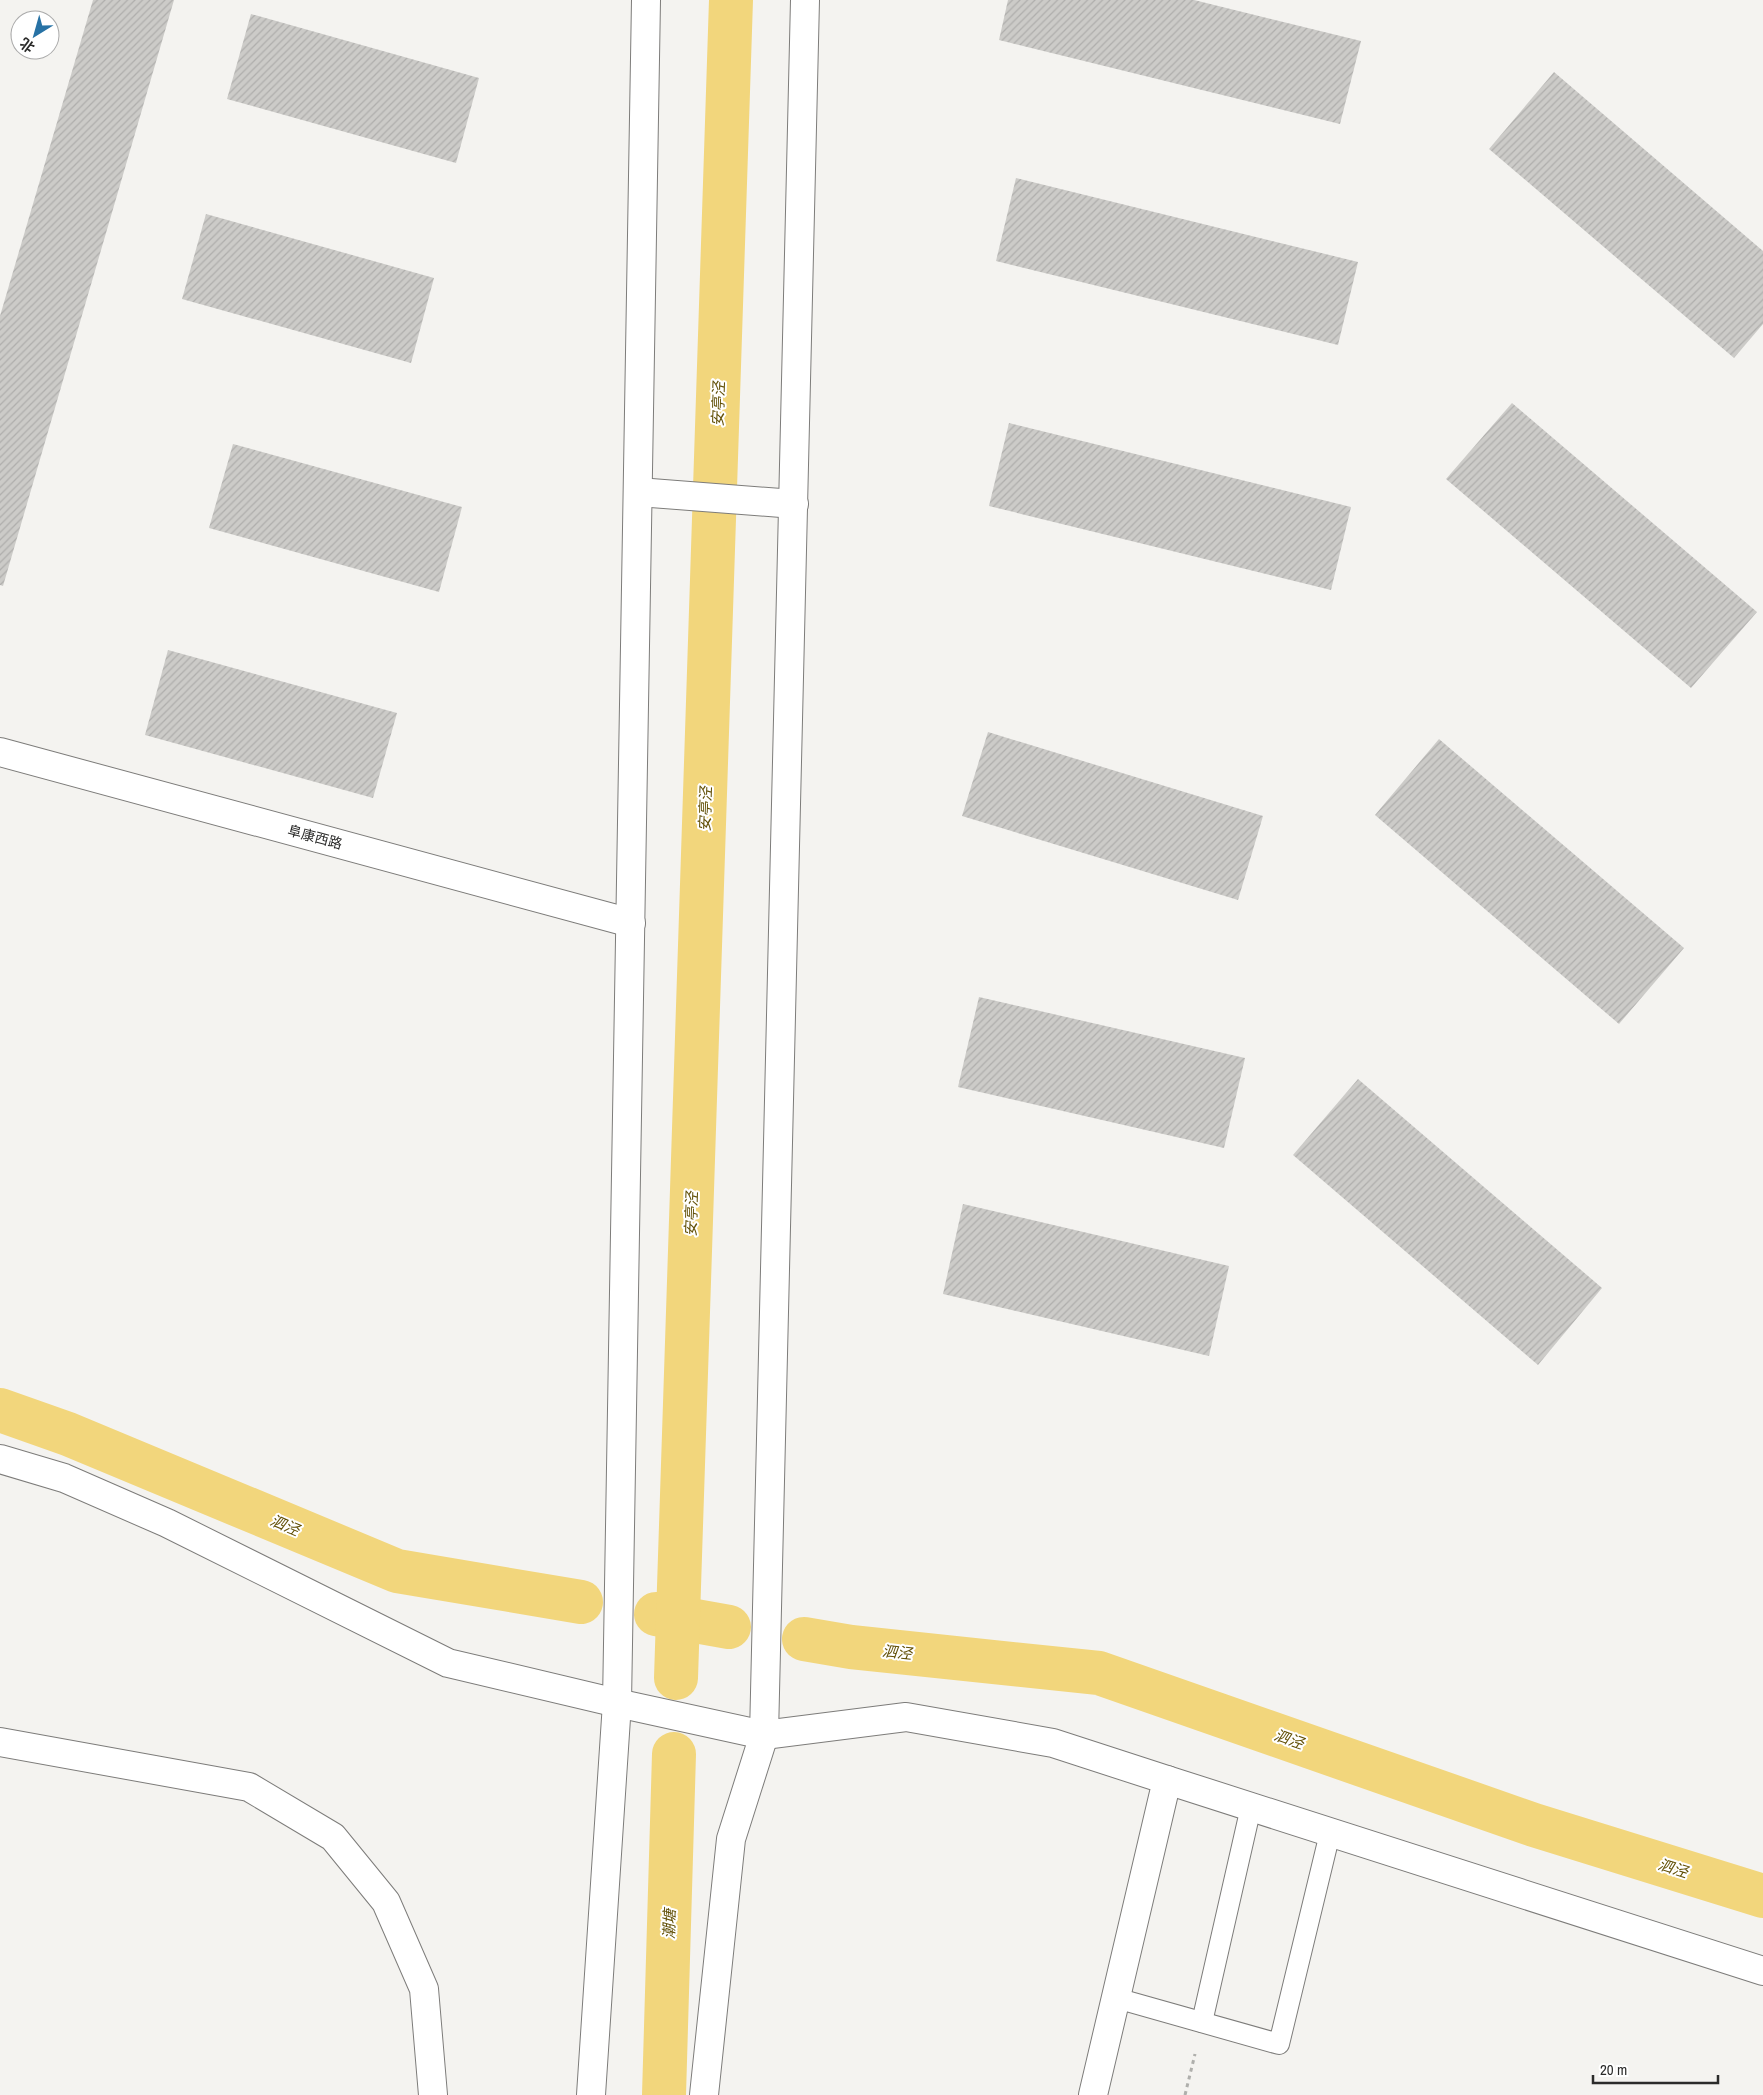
<svg xmlns="http://www.w3.org/2000/svg" width="1763" height="2095" viewBox="0 0 1763 2095" font-family="'Archivo Narrow','Noto Sans SC',sans-serif">
<style>
.lines{fill:none;stroke-linecap:round;stroke-linejoin:round}
.canal{stroke:#f2d67c;stroke-width:44}
.building{fill:url(#building-hatch)}
.lane-casing{stroke:#7d7c7a;stroke-width:22}
.street-casing{stroke:#7d7c7a;stroke-width:30}
.path{stroke:#afafac;stroke-width:3;stroke-dasharray:4 4;stroke-linecap:butt}
.lane{stroke:#fff;stroke-width:20}
.street{stroke:#fff;stroke-width:28}
.labels{text-anchor:middle;dominant-baseline:central;stroke-width:4;stroke-linejoin:round;paint-order:stroke}
.street-label{font-size:14px;fill:#2b2b2a;stroke:#fff}
.water-label{font-size:15px;font-style:italic;fill:#625007;stroke:#fff}
</style>
<defs>
<pattern id="building-hatch" width="6" height="6" patternUnits="userSpaceOnUse" patternTransform="scale(1.25)"><rect width="6" height="6" fill="#cccbc8"/><path d="M-1 1l2-2M0 6l6-6M5 7l2-2" fill="none" stroke="#afaeac"/></pattern>
</defs>
<rect width="100%" height="100%" fill="#f4f3f0"/>
<g class="lines">
<g class="canal">
<path d="M 0,1410 L 68,1434 L 397,1571 L 581,1602"/>
<path d="M 656,1614 L 729,1627"/>
<path d="M 804,1639 L 851,1647 L 1099,1673 L 1534,1825 L 1763,1896"/>
<path d="M 676,1678 L 731,0"/>
<path d="M 664,2095 L 674,1754"/>
</g>
</g>
<g class="building">
<path d="M 93,0 L 174,0 L 3,586 L 0,585 L 0,316 Z"/>
<path d="M 1008,0 L 1194,0 L 1361,41 L 1340,124 L 999,40 Z"/>
<path d="M 251,14 L 479,78 L 456,163 L 227,99 Z"/>
<path d="M 1554,72 L 1763,251 L 1763,324 L 1734,358 L 1489,149 Z"/>
<path d="M 1016,178 L 1358,262 L 1338,345 L 996,261 Z"/>
<path d="M 206,214 L 434,278 L 411,363 L 182,299 Z"/>
<path d="M 1512,403 L 1757,612 L 1691,688 L 1446,479 Z"/>
<path d="M 1009,423 L 1351,507 L 1331,590 L 989,506 Z"/>
<path d="M 233,444 L 462,507 L 439,592 L 209,528 Z"/>
<path d="M 168,650 L 397,713 L 373,798 L 145,735 Z"/>
<path d="M 988,732 L 1263,816 L 1238,900 L 962,816 Z"/>
<path d="M 1439,739 L 1684,948 L 1619,1024 L 1375,815 Z"/>
<path d="M 979,997 L 1245,1058 L 1224,1148 L 958,1087 Z"/>
<path d="M 1358,1079 L 1602,1288 L 1538,1365 L 1293,1155 Z"/>
<path d="M 963,1204 L 1229,1266 L 1209,1356 L 943,1294 Z"/>
</g>
<g class="lines">
<defs>
<g id="lane">
<path d="M 1116,1998 L 1279,2044 L 1330,1833"/>
<path d="M 1202,2022 L 1251,1807"/>
</g>
<g id="street">
<path d="M 638,492 L 794,504"/>
<path d="M 0,752 L 631,923"/>
<path d="M 0,1459 L 64,1478 L 167,1523 L 448,1663 L 617,1703 L 764,1735 L 906,1717 L 1053,1743 L 1167,1780 L 1093,2095"/>
<path d="M 0,1742 L 249,1787 L 333,1837 L 386,1902 L 424,1989 L 433,2095"/>
<path d="M 1167,1780 L 1763,1971"/>
<path d="M 591,2095 L 617,1703 L 646,0"/>
<path d="M 704,2095 L 731,1839 L 764,1735 L 805,0"/>
</g>
</defs>
<use href="#lane" class="lane-casing"/>
<use href="#street" class="street-casing"/>
<path class="path" d="M 1185,2095 L 1195,2054"/>
<use href="#lane" class="lane"/>
<use href="#street" class="street"/>
</g>
<g class="labels">
<g class="street-label">
<text transform="translate(315 837) rotate(15)">阜康西路</text>
</g>
<g class="water-label">
<text transform="translate(718 404) rotate(-88)">安亭泾</text>
<text transform="translate(705 809) rotate(-88)">安亭泾</text>
<text transform="translate(691 1214) rotate(-88)">安亭泾</text>
<text transform="translate(285 1525) rotate(23)">泗泾</text>
<text transform="translate(897 1652) rotate(6)">泗泾</text>
<text transform="translate(1289 1739) rotate(19)">泗泾</text>
<text transform="translate(1673 1868) rotate(17)">泗泾</text>
<text transform="translate(669 1924) rotate(-88)">潮塘</text>
</g>
</g>
<g transform="translate(35 35) rotate(217)"><circle r="24" fill="#ffffff" stroke="#aaaaaa"/>
<path d="M0-4L9 19L0 12L-9 19Z" fill="#2772a5"/>
<text y="-8" font-size="14" font-weight="bold" text-anchor="middle" fill="#2b2b2a">北</text>
</g>
<path d="M1593 2075v8h125v-8" fill="none" stroke="#2b2b2a" stroke-width="2.5"/>
<text x="1600" y="2075" font-size="15" fill="#2b2b2a" stroke="#ffffff" stroke-width="4" paint-order="stroke">20 m</text>
</svg>
